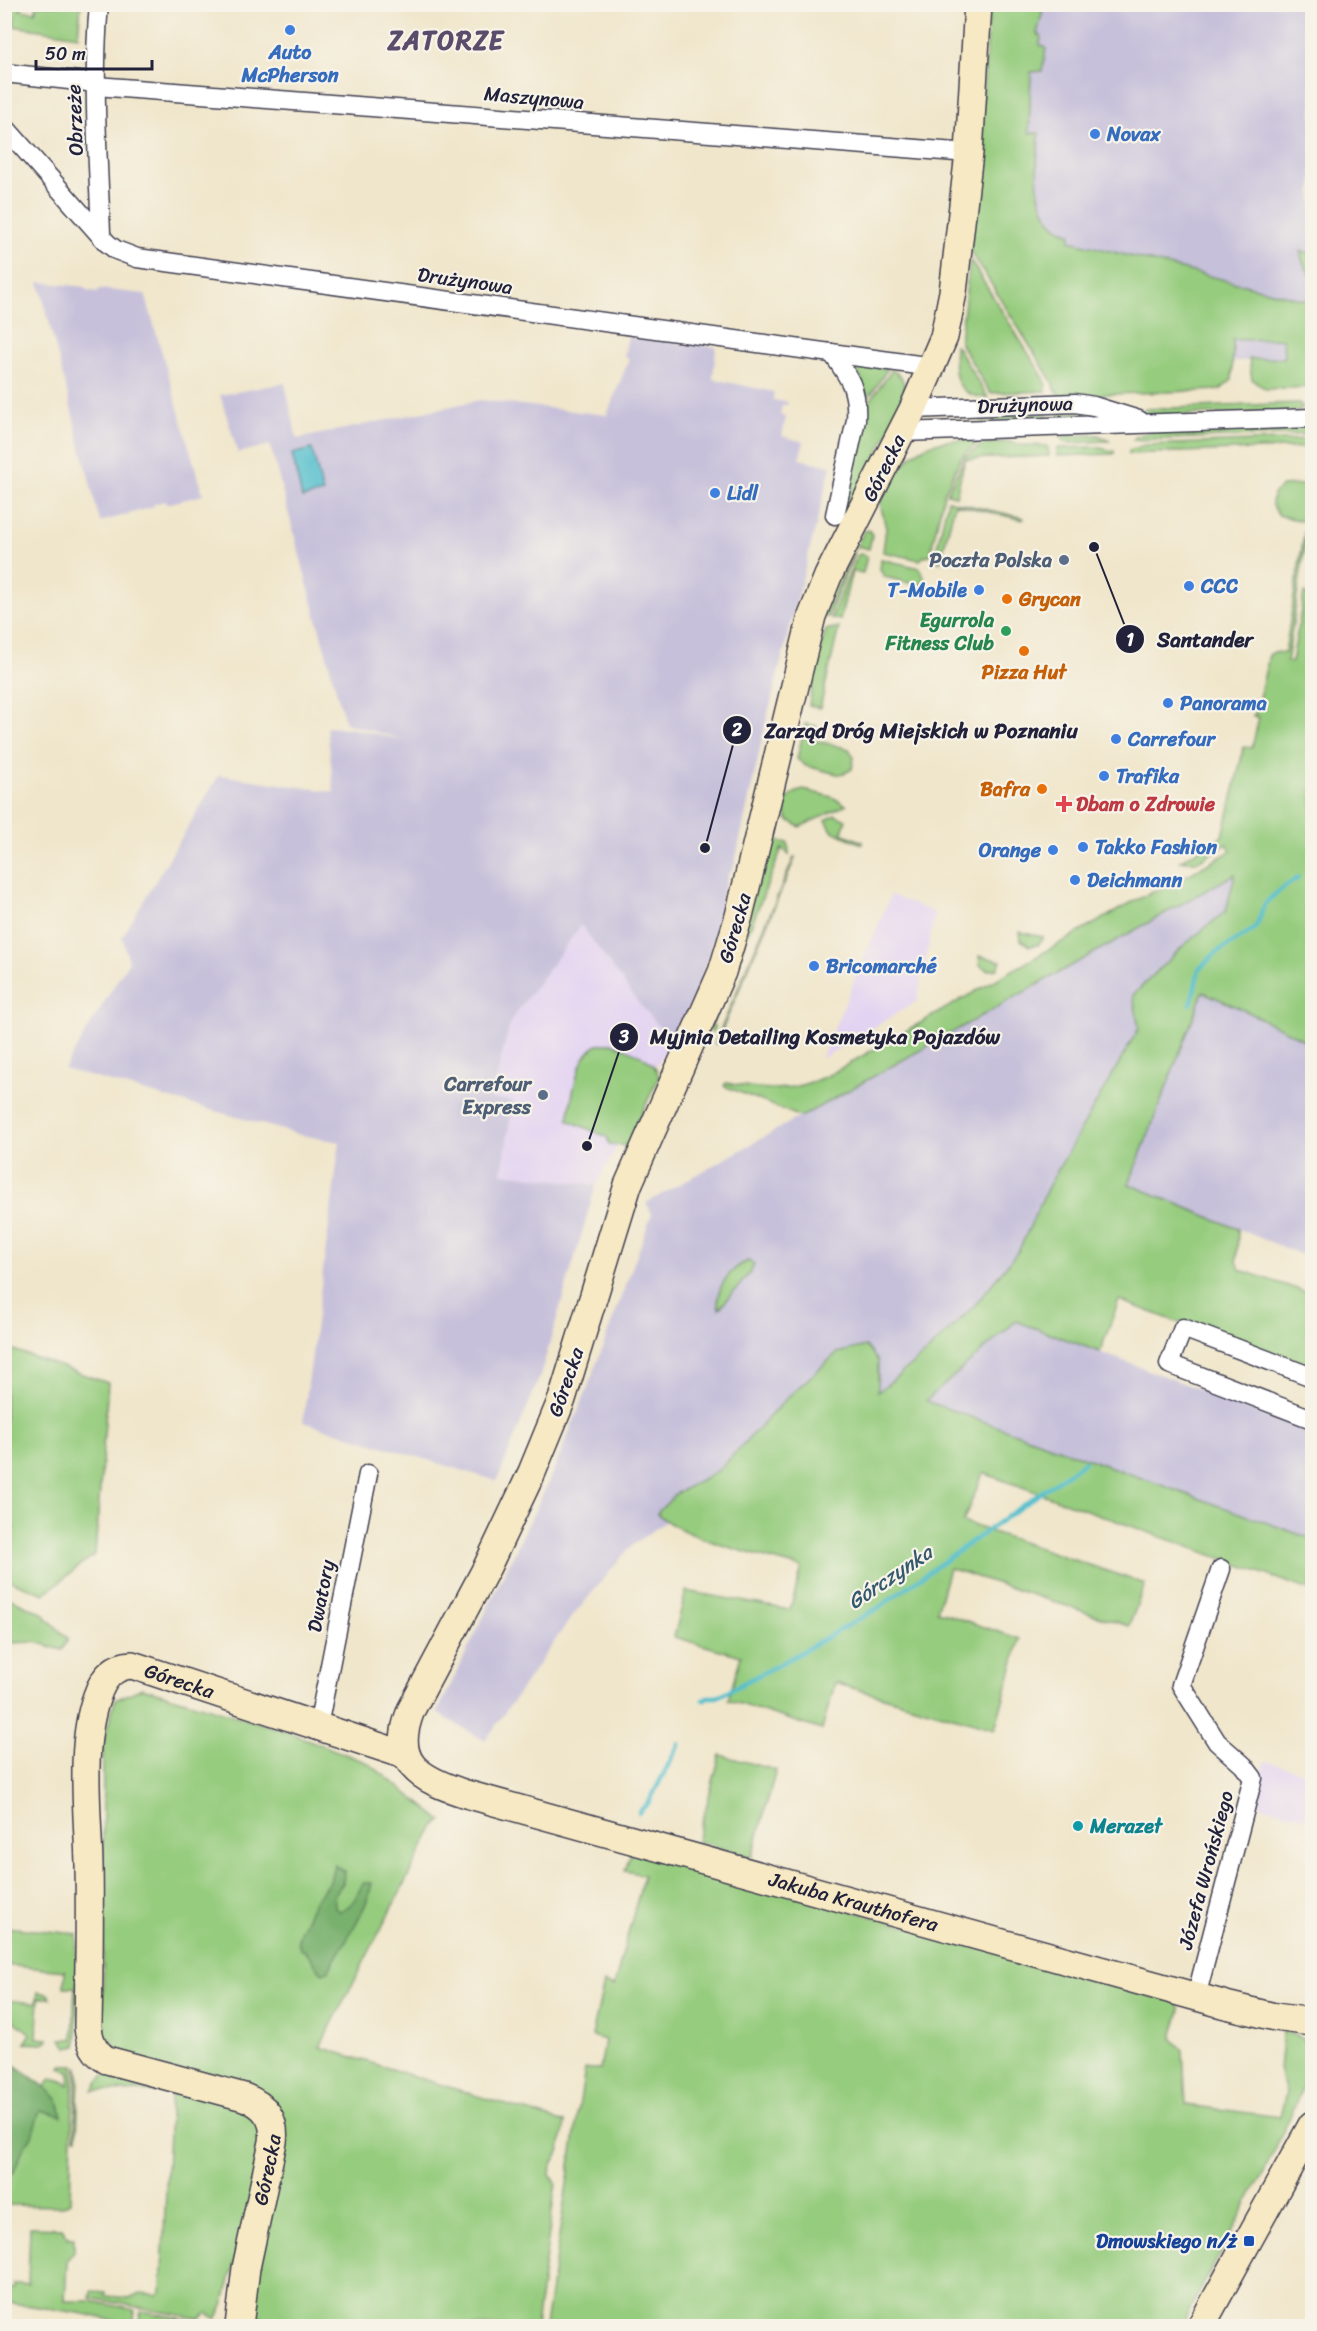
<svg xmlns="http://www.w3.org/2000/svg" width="1317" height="2331" viewBox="0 0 1317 2331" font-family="Sriracha,sans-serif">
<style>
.built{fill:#e3d3f2}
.industrial{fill:#c6c0da}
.green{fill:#96cc7e;stroke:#5c775c;stroke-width:1.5}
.forest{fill:#78b06d;stroke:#4d6954;stroke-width:1.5}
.water{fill:#54bfce;stroke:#3b7084;stroke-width:1.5}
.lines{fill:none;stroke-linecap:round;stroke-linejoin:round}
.stream{stroke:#54bfce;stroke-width:4.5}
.street-casing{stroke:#413f51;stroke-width:21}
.secondary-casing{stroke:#413f51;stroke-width:30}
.street{stroke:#fff;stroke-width:18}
.secondary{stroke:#f7e9c3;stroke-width:27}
.shop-dot{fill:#3f7fe0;stroke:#f7f3e8;stroke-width:2}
.service-dot{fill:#5c6f8a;stroke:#f7f3e8;stroke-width:2}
.food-dot{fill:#e8710a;stroke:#f7f3e8;stroke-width:2}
.leisure-dot{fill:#2e9e5b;stroke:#f7f3e8;stroke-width:2}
.health-dot{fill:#e0444e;stroke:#f7f3e8;stroke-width:2}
.culture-dot{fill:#0f9aa8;stroke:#f7f3e8;stroke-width:2}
.transit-dot{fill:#1a4fb4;stroke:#f7f3e8;stroke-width:2}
.labels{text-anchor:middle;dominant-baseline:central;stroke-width:4.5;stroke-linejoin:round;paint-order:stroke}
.shop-label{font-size:20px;font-weight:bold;fill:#366cbe;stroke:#f7f3e8;text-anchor:start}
.street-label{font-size:20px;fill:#22223b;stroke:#f7f3e8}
.service-label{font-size:20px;font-weight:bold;fill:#4e5e75;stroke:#f7f3e8;text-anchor:end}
.food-label{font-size:20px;font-weight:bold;fill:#c56008;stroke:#f7f3e8;text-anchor:start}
.leisure-label{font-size:20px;font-weight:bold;fill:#27864d;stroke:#f7f3e8;text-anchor:end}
.health-label{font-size:20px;font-weight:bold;fill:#be3a42;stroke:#f7f3e8;text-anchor:start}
.culture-label{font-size:20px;font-weight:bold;fill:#0d838f;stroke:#f7f3e8;text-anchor:start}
.transit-label{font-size:20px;font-weight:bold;fill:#164399;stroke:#f7f3e8;text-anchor:end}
.water-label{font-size:21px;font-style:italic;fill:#34596e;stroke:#f7f3e8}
.district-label{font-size:26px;font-weight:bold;letter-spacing:1.5px;fill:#5a4d6b;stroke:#f7f3e8}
.leader{fill:none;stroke:#22223b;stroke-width:2}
.callout-dot{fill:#22223b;stroke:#f7f3e8;stroke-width:2}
.mark-label{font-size:18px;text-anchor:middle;font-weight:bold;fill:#fff}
.callout-label{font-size:21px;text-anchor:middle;font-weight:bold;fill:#22223b;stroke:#f7f3e8;stroke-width:4.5;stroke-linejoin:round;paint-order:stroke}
</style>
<rect width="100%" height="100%" fill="#f7f3e8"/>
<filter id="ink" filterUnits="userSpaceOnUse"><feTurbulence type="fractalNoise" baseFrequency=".0167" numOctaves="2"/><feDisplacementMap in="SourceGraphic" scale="12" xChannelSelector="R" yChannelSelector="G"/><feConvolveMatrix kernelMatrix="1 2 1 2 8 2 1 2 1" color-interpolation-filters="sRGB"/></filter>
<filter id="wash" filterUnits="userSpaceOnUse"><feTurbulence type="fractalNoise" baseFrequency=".008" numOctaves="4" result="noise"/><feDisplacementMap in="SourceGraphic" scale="24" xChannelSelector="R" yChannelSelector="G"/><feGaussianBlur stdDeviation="1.35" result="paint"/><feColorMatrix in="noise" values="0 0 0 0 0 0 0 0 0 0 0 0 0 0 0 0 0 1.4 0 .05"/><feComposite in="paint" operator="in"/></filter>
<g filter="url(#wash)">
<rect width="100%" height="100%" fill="#f0e6cb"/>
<g class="built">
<path d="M 891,895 L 935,913 L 917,1001 L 821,1059 Z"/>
<path d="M 581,925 L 637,1001 L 665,1034 L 679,1031 L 652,1071 L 618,1145 L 596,1185 L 502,1173 L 513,1102 L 491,1099 L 511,1020 Z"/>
<path d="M 1265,1761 L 1312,1775 L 1312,1820 L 1255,1804 Z"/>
</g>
<g class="industrial">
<path d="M 1029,5 L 1312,5 L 1312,358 L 1073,368 L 1030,306 L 1023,83 Z"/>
<path d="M 39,282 L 86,287 L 86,290 L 98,292 L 99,289 L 145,294 L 203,495 L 167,504 L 165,501 L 154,504 L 153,507 L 100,522 Z"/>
<path d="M 628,336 L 716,347 L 713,379 L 774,392 L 773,400 L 788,402 L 787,405 L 782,405 L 780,415 L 786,416 L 782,436 L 804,442 L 799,459 L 831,466 L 766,721 L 734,867 L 728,875 L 721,899 L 724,908 L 699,985 L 679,1031 L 665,1034 L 637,1001 L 581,925 L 511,1020 L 491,1099 L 513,1101 L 502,1173 L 596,1185 L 540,1376 L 497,1481 L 303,1422 L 340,1142 L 301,1135 L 64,1069 L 129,961 L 122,937 L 219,775 L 334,792 L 327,727 L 354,729 L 411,742 L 345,723 L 270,445 L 238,453 L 220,395 L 285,383 L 297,439 L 480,400 L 607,415 L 629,359 L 624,356 Z"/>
<path d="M 1241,870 L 1224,942 L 1016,1321 L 1312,1431 L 1312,1539 L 925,1401 L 691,1503 L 630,1547 L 568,1622 L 485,1741 L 437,1713 L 549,1481 L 586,1392 L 652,1214 L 646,1203 Z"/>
<path d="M 1203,992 L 1246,1011 L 1312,1044 L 1312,1259 L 1128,1184 Z"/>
</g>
<g class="green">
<path d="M 4,5 L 23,5 L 20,10 L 35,12 L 37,5 L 81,5 L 78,36 L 14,26 L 15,16 L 5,9 Z"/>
<path d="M 990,5 L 1044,5 L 1037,34 L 1041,36 L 1040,45 L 1046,48 L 1042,71 L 1031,72 L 1029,133 L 1039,133 C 1037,168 1029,219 1071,234 L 1070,241 L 1312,302 L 1312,387 L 1266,389 L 1252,380 L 1249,359 L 1284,358 L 1283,339 L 1233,340 L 1232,380 L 1220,390 L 1060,396 L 1054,388 L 1053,383 L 970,250 Z"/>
<path d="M 1300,251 L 1312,254 L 1312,277 L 1303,263 Z"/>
<path d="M 970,260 L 1045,380 L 1046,391 L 990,393 L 962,346 L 960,341 Z"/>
<path d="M 955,345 L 957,347 L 988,398 C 953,397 953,372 955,345 Z"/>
<path d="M 855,363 L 888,369 C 881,377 875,391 867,398 L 861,379 L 853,367 Z"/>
<path d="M 892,370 C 905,377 907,388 903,402 L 851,508 L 844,505 L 866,406 Z"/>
<path d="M 1299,403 L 1303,407 L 1299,411 L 1145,416 L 1141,413 L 1145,409 Z"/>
<path d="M 1091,411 L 1098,417 L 1060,419 L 1060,412 Z"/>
<path d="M 1047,413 L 1047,420 L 982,421 L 981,418 L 984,415 Z"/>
<path d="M 1299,427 L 1312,430 L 1312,434 L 1133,440 L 1137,436 L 1150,432 Z"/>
<path d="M 1098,435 L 1109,441 L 1068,443 L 1063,441 L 1061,436 Z"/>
<path d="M 983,438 L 961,458 L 944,494 L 930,555 L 924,556 L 920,560 L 883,552 L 886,528 L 880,503 C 912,447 916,441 983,438 Z"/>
<path d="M 1312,439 L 1312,447 L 1129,454 L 1129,450 L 1145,445 Z"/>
<path d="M 1012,442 L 1019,445 L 1046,446 L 1048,448 L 1049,456 L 965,459 L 956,496 L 947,494 L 965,457 L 985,443 Z"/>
<path d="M 1095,447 L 1114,451 L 1114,454 L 1057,456 L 1057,451 L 1059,448 Z"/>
<path d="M 1312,478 L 1312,525 L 1308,525 L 1287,662 L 1292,662 L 1304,593 L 1312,600 L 1312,1044 L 1246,1011 L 1203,992 L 1129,1184 L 1238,1229 L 1237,1261 L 1240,1270 L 1312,1294 L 1312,1373 L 1119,1300 L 1100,1352 L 1016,1321 L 926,1401 L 1312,1539 L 1312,1576 L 1309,1590 L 983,1473 L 963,1522 L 1145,1584 L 1129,1626 L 949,1568 L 937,1611 L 1020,1639 L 995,1729 L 835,1683 L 822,1730 L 728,1700 L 741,1656 L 674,1637 L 686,1591 L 790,1610 L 802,1568 C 766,1557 679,1538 657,1513 L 677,1493 L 719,1470 L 789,1396 L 837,1353 L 866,1346 L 878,1361 L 878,1392 L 926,1353 L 976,1304 L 1019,1250 L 1048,1187 L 1139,1028 L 1133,995 L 1183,946 L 1226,911 L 1235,874 L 801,1117 L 724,1086 L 726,1083 C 767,1091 790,1093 829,1075 L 1134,901 L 1179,880 L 1231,851 L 1227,844 L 1198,861 L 1180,861 L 1223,836 L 1244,747 L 1252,748 L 1259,718 L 1252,715 L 1255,715 L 1269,655 L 1274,652 L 1285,653 L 1306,522 L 1278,515 L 1272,505 L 1273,494 L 1282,486 L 1311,484 Z"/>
<path d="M 948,500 L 955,502 L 1024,518 L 1023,520 L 955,504 L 940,562 L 934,560 Z"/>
<path d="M 869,530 L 872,535 L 869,549 L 857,546 L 828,617 L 823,616 L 864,531 Z"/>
<path d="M 860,554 L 867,556 L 863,573 L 852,571 L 840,620 L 831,618 L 857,556 Z"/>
<path d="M 881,559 L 919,568 L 924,577 L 922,586 L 885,577 L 880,570 Z"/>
<path d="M 839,627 L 820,708 L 809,705 L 817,657 L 826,630 Z"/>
<path d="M 805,724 L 816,726 L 813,740 L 849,749 L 854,758 L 852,769 L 843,774 L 837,774 L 806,766 L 797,759 Z"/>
<path d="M 804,790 L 832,797 L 846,805 L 800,827 L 788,820 L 784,809 C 786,798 792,792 804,790 Z"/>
<path d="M 835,815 L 846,820 L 842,833 L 863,842 L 862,844 L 832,831 L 826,820 Z"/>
<path d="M 777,841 L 788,843 L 789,855 L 782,848 L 712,1024 L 715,1028 L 713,1033 L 709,1030 L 759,877 L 771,846 Z"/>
<path d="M 794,858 L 795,858 L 716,1044 L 715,1043 Z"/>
<path d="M 1020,932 L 1043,937 L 1038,945 L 1029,946 L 1021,940 Z"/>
<path d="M 979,956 L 1001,961 L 997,969 L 988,970 L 980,965 Z"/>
<path d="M 612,1043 C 629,1051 655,1057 659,1077 L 626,1146 L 609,1144 L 607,1137 L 568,1120 C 572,1100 576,1054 598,1045 C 602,1044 608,1044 612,1043 Z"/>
<path d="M 748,1261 L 754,1264 L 750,1273 L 719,1309 C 714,1289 729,1269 748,1261 Z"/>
<path d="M 5,1347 L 108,1383 L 95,1554 L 44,1594 L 5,1579 L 5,1536 L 14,1528 L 5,1517 Z"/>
<path d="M 5,1596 L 42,1613 L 68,1639 L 62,1650 L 36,1642 L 5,1643 Z"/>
<path d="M 142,1688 L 283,1730 L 368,1763 L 442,1821 L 434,1826 L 320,2047 L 565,2123 L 560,2150 L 551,2166 L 550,2175 L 556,2182 L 536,2326 L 257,2326 L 261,2322 L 262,2317 L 255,2320 L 251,2326 L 245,2326 L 284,2124 L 116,2049 L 103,2032 L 103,1744 L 115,1700 Z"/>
<path d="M 720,1755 L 776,1770 L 752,1857 L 697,1841 Z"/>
<path d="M 635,1851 L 1176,2000 L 1180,2010 L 1172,2038 L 1183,2051 L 1186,2105 L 1280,2117 L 1286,2093 L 1279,2069 L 1283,2031 C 1294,2035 1304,2038 1312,2047 L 1312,2065 L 1290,2117 L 1263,2174 L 1181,2326 L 545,2326 L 585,2069 L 600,2069 L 605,2040 L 592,2036 L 604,1983 L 614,1986 L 644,1875 L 625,1871 L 630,1855 Z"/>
<path d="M 4,1927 L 77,1934 L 77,2046 L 68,2048 L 61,2039 L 73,2039 L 75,1987 L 64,1987 L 65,1971 L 5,1965 Z"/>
<path d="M 38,1992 L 48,1994 L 50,1998 L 39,1998 L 37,2038 L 48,2039 L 48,2041 L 43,2044 L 25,2043 L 31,2034 L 5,2014 L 5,2000 L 36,2003 Z"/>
<path d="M 5,2058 L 45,2087 L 51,2078 L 60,2080 L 69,2085 L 70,2073 L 60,2067 L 63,2065 L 74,2065 L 70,2202 L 62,2206 L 5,2205 Z"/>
<path d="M 77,2066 L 79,2072 L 77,2138 L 75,2138 Z"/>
<path d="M 110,2072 L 240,2104 L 259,2124 L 263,2154 L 223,2306 L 216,2319 L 207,2313 L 200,2319 L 91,2298 L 92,2291 L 106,2292 L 106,2296 L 129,2298 L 141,2293 L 157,2295 L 161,2291 L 171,2092 L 93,2090 L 103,2076 Z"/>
<path d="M 30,2227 L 62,2228 L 69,2238 L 74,2238 L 74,2251 L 67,2260 L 65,2301 L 91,2301 L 135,2310 L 133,2325 L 79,2313 L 5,2302 L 5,2288 L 14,2289 L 14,2284 L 28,2284 Z"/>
<path d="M 141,2311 L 197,2322 L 191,2326 L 138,2326 Z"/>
</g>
<g class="forest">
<path d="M 334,1865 L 344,1871 L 343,1883 L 334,1895 L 335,1908 L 339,1911 C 353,1907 357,1895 363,1883 L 371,1883 C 372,1903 339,1951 328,1971 L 323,1973 C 313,1967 312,1952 300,1949 L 298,1940 L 301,1930 L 315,1900 L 330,1881 Z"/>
<path d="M 4,2058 L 45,2087 L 58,2100 L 62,2116 L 40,2110 L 32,2136 L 23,2149 L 13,2174 L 5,2168 Z"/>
</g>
<path class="water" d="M 312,449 L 323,493 L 302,498 L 292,454 Z"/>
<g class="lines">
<g class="stream">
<path d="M 1191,1004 L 1199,969 L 1217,952 L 1253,930 C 1259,924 1260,916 1263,908 C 1270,895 1287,886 1298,878"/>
<path d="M 704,1700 L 707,1697 L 717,1697 L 791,1658 L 878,1608 L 1084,1462"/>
<path d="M 639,1812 L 649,1802 L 679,1744"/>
</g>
</g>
</g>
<g filter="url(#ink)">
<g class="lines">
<defs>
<g id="street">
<path d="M 99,4 C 92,80 98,157 101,233"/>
<path d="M 4,73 L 88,82 L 96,86 L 969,153"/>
<path d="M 4,126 L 107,243 L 116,250 L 137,258 L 933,367"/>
<path d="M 832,353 C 849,377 858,389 856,420 L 835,515"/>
<path d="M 913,409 L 1075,403 L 1094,406 L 1139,420"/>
<path d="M 902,432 L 1312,418"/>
<path d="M 1312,1377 L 1183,1328 L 1169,1364 L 1312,1419"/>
<path d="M 318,1726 L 368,1474"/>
<path d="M 1196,1997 L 1253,1778 L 1243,1765 L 1217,1742 L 1181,1685 L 1221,1569"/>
</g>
<g id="secondary">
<path id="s1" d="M 978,4 L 969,153 L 953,292 L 944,337 L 913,409 L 828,576 L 812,616 L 739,916 L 722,972 L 628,1185 L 562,1399 L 532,1472 L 487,1567 L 411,1710 C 390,1763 419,1779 466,1794 L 1226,2005 L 1275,2017 L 1312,2022"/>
<path id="s2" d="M 239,2326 L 246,2268 L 273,2142 C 276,2119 265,2105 244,2097 L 107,2060 C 94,2053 89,2041 88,2026 C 89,1972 90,1919 89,1865 C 88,1813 79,1745 97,1696 C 103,1678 113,1666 132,1665 L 405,1755"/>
<path d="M 1201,2326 L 1312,2125"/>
</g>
</defs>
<use href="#street" class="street-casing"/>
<use href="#secondary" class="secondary-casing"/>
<use href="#street" class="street"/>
<use href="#secondary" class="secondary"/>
</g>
</g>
<g class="shop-dot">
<circle cx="290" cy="30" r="6"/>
<circle cx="1095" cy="134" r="6"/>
<circle cx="715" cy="493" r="6"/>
<circle cx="1189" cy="586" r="6"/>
<circle cx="979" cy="590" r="6"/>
<circle cx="1168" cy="703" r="6"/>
<circle cx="1116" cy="739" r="6"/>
<circle cx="1104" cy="776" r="6"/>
<circle cx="1083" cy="847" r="6"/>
<circle cx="1053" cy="850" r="6"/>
<circle cx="1075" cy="880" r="6"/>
<circle cx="814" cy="966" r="6"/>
</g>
<g class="service-dot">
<circle cx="1064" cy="560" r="6"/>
<circle cx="543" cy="1095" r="6"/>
</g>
<g class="food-dot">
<circle cx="1007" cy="599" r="6"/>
<circle cx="1024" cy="651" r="6"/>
<circle cx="1042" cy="789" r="6"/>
</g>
<circle class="leisure-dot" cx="1006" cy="631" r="6"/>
<path class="health-dot" d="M1061 795h6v6h6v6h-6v6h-6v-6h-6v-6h6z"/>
<circle class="culture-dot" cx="1078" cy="1826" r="6"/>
<rect class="transit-dot" x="1243" y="2235" width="12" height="12" rx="3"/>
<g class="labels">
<g class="shop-label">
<text x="290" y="52" text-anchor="middle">Auto<tspan x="290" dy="23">McPherson</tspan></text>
<text x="1107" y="134">Novax</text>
<text x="727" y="493">Lidl</text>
<text x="1201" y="586">CCC</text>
<text x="967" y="590" text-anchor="end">T-Mobile</text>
<text x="1180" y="703">Panorama</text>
<text x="1128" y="739">Carrefour</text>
<text x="1116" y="776">Trafika</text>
<text x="1095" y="847">Takko Fashion</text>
<text x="1041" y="850" text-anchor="end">Orange</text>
<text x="1087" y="880">Deichmann</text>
<text x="826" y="966">Bricomarché</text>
</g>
<g class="street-label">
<text transform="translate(534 98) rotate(5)">Maszynowa</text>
<text transform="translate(75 120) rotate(-92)">Obrzeże</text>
<text transform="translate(465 281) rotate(8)">Drużynowa</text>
<text transform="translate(1025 405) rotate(-2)">Drużynowa</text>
<text transform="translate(884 468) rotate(-64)">Górecka</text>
<text transform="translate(735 928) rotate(-74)">Górecka</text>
<text transform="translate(566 1382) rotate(-71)">Górecka</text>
<text transform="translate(321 1596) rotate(-79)">Dwatory</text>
<text stroke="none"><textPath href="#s2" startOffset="860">Górecka</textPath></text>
<text transform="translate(1206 1870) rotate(-75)">Józefa Wrońskiego</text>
<text stroke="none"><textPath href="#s1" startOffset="2336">Jakuba Krauthofera</textPath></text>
<text stroke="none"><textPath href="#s2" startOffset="159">Górecka</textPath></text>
</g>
<g class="service-label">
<text x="1052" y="560">Poczta Polska</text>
<text x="531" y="1084">Carrefour<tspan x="531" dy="23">Express</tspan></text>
</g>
<g class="food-label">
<text x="1019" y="599">Grycan</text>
<text x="1024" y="672" text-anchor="middle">Pizza Hut</text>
<text x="1030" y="789" text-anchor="end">Bafra</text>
</g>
<g class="leisure-label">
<text x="994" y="620">Egurrola<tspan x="994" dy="23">Fitness Club</tspan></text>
</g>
<g class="health-label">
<text x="1076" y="804">Dbam o Zdrowie</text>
</g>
<g class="culture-label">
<text x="1090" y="1826">Merazet</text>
</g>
<g class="transit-label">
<text x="1237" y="2241">Dmowskiego n/ż</text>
</g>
<g class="water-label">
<text transform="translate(890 1577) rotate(-34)">Górczynka</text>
</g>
<g class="district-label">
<text x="446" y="40">ZATORZE</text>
</g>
</g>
<path class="leader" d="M1094 547L1130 639M705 848L737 730M587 1146L624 1037"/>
<g class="callout-dot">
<circle cx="1094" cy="547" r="6"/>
<circle cx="705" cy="848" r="6"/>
<circle cx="587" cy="1146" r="6"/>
<circle cx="1130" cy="639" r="15"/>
<circle cx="737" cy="730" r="15"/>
<circle cx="624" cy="1037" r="15"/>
</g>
<g class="mark-label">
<text x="1130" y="646">1</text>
<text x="737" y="736">2</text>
<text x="624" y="1043">3</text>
</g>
<g class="callout-label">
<text x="1205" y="647">Santander</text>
<text x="921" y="738">Zarząd Dróg Miejskich w Poznaniu</text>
<text x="825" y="1044">Myjnia Detailing Kosmetyka Pojazdów</text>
</g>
<rect width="1317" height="2331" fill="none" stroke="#f7f3e8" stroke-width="24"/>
<path d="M36 60v9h116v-9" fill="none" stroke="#22223b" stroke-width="3"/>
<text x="45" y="60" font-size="18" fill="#22223b" stroke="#f7f3e8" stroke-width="4.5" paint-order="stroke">50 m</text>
</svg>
